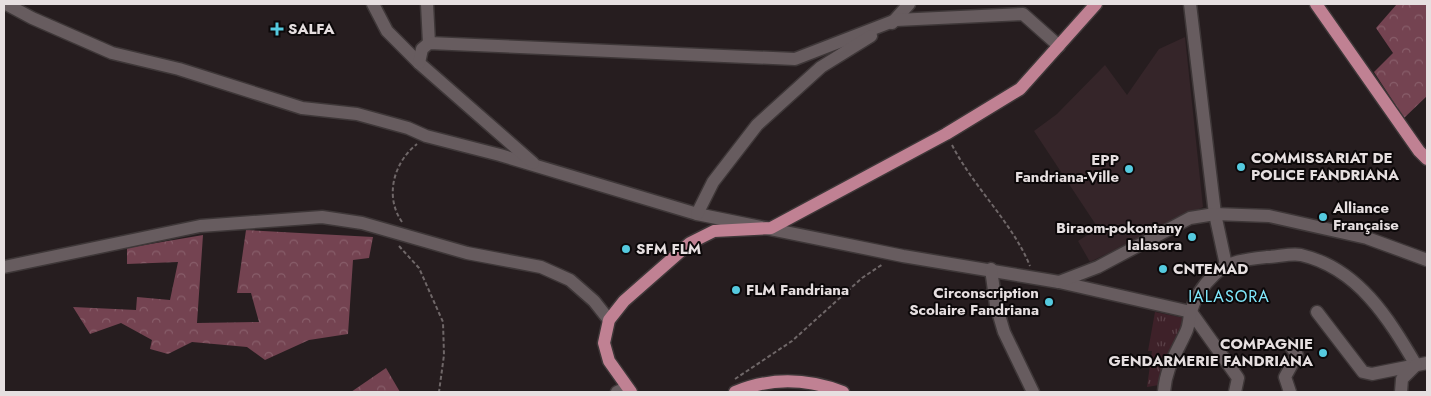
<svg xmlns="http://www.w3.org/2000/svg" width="1431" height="396" viewBox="0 0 1431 396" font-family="Jost,sans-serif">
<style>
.built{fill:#352529}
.forest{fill:url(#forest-crowns)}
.park{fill:url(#park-tufts)}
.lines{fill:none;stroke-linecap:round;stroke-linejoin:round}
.minor-casing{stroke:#3e3738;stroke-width:15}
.major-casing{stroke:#3e3738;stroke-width:15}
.path{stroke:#6f6768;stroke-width:2;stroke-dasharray:4 2.5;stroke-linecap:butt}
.minor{stroke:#675c5f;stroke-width:12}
.major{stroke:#c08193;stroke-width:12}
.poi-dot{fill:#55cadf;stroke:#0c0809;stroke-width:2}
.labels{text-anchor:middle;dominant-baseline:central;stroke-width:4;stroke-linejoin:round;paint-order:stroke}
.poi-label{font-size:15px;font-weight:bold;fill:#e6dfe0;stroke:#0c0809;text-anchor:start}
.neighbourhood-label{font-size:16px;letter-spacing:1px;fill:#80e8fc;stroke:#0c0809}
</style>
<defs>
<pattern id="forest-crowns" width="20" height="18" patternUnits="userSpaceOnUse" patternTransform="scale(1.25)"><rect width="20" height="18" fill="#744351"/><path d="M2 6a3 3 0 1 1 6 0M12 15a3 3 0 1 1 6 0" fill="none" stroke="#885e6a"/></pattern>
<pattern id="park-tufts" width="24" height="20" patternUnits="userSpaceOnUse" patternTransform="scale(1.25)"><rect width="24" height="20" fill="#3e2129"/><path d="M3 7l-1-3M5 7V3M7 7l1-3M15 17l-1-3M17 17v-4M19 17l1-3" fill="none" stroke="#5a4148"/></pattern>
</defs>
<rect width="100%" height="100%" fill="#261d1f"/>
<path class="built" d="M 1185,37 L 1203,207 L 1090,262 L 1078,241 L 1098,228 L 1034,131 L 1057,114 L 1105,65 L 1127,95 L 1159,49 Z"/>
<g class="forest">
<path d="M 1397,4 L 1427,4 L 1427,96 L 1404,118 L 1374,72 L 1393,53 L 1376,28 Z"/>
<path d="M 246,230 L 373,237 L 369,258 L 353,260 L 348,334 L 309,340 L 265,360 L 247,347 L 192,342 L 168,354 L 150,349 L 152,340 L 121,323 L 90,334 L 73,307 L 136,310 L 137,297 L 170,300 L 178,262 L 127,264 L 127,248 L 203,235 L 197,323 L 259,322 L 251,293 L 237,293 Z"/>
<path d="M 386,368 L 400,392 L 351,392 Z"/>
</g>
<path class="park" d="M 1155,312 L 1184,318 L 1184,326 L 1160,374 L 1159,385 L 1147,387 L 1152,351 L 1148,351 Z"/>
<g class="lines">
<defs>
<g id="minor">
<path d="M 6,4 L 32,18 L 112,53 L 179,69 L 302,108 L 357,114 L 408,128 L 426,136 L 500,155 L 697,214 L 903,256 L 1059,282 L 1191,312 L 1238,378 L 1235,392"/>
<path d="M 373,4 L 387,31 L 419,63 L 533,163"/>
<path d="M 427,4 L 429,43"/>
<path d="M 1190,4 L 1215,214 L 1226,265"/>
<path d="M 892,23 L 909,4"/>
<path d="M 419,63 L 422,49 L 429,43 L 795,59 L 896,20 L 1023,14 L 1059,46"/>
<path d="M 697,214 L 713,182 L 757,125 L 821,67 L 871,36"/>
<path d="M 4,267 L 200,226 L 322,217 L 362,223 L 467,253 L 541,267 L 570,280 L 594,301 L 609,320"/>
<path d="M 991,269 L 996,305 L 1004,332 L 1033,392"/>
<path d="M 1059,282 L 1098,267 L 1190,218 L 1215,214 L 1269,216 L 1367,238 L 1427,260"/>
<path d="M 1317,312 L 1363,372 L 1372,374 L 1427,363"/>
<path d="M 1290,345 L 1297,355 L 1285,377 L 1290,392"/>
<path d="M 617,392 L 626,388"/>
<path d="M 1164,392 C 1166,367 1176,354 1186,332 C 1189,326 1189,320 1190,314 C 1194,300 1203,285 1214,275 C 1227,261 1248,259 1267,257 C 1277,257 1291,253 1301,255 C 1358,268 1389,319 1416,365"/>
<path d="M 1401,392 L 1402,379 L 1416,365"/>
</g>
<g id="major">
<path d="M 1316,4 L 1419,151 L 1427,159"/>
<path d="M 631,392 L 609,361 L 604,343 L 609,320 L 624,301 L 690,243 L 714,231 L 771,228 L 946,134 L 1020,89 L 1096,4"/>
<path d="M 735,392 C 771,377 806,378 843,392"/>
</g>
</defs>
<use href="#minor" class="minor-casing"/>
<use href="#major" class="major-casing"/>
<g class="path">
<path d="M 952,145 C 974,188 1012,222 1030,266"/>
<path d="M 402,222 C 384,196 394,162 417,144"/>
<path d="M 399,246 L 419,268 L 443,322 L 444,355 L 439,392"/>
<path d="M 735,379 L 792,341 L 862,278 L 883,264"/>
</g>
<use href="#minor" class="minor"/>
<use href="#major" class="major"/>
</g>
<g class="poi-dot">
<path d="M274.5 21.5h5v5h5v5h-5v5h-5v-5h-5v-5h5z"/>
<circle cx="1241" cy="167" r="5"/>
<circle cx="1129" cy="169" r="5"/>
<circle cx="1323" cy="217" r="5"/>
<circle cx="1192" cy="237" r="5"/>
<circle cx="626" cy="249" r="5"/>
<circle cx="1163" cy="269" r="5"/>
<circle cx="736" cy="290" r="5"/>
<circle cx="1049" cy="302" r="5"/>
<circle cx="1323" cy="353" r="5"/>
</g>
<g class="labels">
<g class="poi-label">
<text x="288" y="29">SALFA</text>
<text x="1251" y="158">COMMISSARIAT DE<tspan x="1251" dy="17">POLICE FANDRIANA</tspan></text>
<text x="1119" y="160" text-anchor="end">EPP<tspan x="1119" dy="17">Fandriana-Ville</tspan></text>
<text x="1333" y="208">Alliance<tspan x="1333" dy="17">Française</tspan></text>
<text x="1182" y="228" text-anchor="end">Biraom-pokontany<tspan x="1182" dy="17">Ialasora</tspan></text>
<text x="636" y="249">SFM FLM</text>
<text x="1173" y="269">CNTEMAD</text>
<text x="746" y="290">FLM Fandriana</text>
<text x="1039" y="293" text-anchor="end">Circonscription<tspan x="1039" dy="17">Scolaire Fandriana</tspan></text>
<text x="1313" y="344" text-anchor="end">COMPAGNIE<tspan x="1313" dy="17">GENDARMERIE FANDRIANA</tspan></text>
</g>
<g class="neighbourhood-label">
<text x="1229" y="296">IALASORA</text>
</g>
</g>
<rect width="1431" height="396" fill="none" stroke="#e6dfe0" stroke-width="10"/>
</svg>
